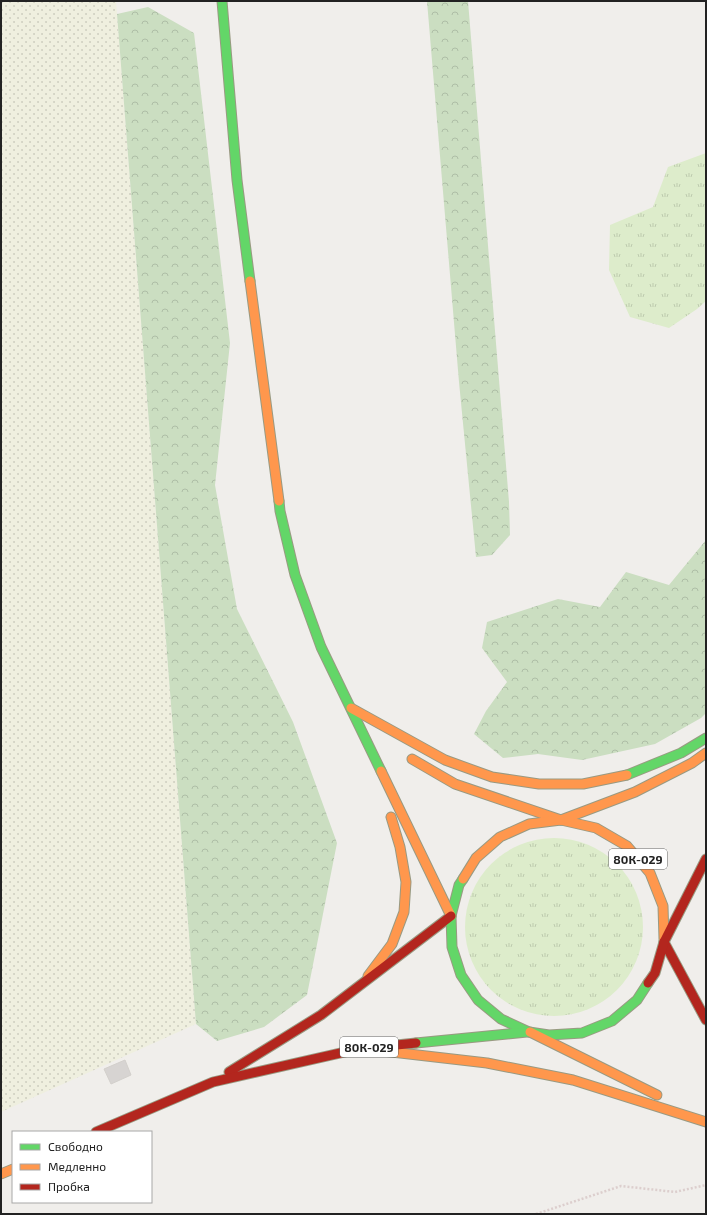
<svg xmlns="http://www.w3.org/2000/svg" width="707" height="1215" viewBox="0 0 707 1215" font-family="'Exo 2',sans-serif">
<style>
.farmland{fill:url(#farmland-dots)}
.grass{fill:url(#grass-tufts)}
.forest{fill:url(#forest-crowns)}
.building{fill:#d7d4d2;stroke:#d3d0cc}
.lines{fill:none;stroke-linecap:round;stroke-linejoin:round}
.fast-casing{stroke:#999a82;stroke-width:11}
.slow-casing{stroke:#999a82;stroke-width:11}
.jam-casing{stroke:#999a82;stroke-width:11}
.path{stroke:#dccecd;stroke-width:2.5;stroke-dasharray:2 2;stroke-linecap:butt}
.fast{stroke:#63d668;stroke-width:9}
.slow{stroke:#ff974d;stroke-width:9}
.jam{stroke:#b3261e;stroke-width:9}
.labels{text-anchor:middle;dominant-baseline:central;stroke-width:3;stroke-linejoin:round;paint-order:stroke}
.shield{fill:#fff;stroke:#646464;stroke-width:1}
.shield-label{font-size:12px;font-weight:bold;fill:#222}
</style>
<defs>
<pattern id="farmland-dots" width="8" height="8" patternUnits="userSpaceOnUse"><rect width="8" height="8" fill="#efefdf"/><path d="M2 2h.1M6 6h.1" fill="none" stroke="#cdcdbf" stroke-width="1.8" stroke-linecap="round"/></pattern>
<pattern id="grass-tufts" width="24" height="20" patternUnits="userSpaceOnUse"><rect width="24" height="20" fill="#ddeccb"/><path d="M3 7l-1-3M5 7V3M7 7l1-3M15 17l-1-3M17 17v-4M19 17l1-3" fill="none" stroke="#bdcaae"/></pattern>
<pattern id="forest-crowns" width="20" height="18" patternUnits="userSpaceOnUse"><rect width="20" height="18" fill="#cbdec1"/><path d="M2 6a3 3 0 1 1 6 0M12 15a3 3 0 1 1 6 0" fill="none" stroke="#aebea6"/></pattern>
</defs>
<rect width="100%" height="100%" fill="#f0eeeb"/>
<path class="farmland" d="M 1,1 L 116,1 L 196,1024 L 1,1112 Z"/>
<g class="grass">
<path d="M 706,153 L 706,301 L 697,309 L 669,328 L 630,317 L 609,270 L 610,225 L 653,207 L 668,167 Z"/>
<circle cx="554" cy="927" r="89"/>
</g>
<g class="forest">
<path d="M 427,1 L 468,1 L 509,502 L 510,535 L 492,555 L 476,557 L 459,382 Z"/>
<path d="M 148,7 L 194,33 L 230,343 L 215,485 L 237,609 L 293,722 L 337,843 L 307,995 L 264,1027 L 217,1041 L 196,1024 L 117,14 Z"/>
<path d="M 706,540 L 706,713 L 701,718 L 655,744 L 582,760 L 538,754 L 503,758 L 474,734 L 486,711 L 507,682 L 482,648 L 487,622 L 558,599 L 600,607 L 626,572 L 669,585 Z"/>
</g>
<path class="building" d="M 125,1060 L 131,1075 L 111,1084 L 104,1069 Z"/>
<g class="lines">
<defs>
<g id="fast">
<path d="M 222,1 L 237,180 L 250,281"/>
<path d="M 279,501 L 280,511 L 295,575 L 321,647 L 381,771"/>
<path d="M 627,775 L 681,753 L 706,738"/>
<path d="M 463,879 L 459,885 L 451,916 L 452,947 L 461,975 L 478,1000 L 501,1019 L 529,1032 L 549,1035 L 582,1033 L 612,1021 L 637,1000 L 648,983"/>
<path d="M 416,1043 L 527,1032"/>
</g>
<g id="slow">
<path d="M 250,281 L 279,501"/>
<path d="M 351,708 L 445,760 L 492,777 L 539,784 L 583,784 L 627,775"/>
<path d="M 412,759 L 455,784 L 561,820"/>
<path d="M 381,771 L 451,916"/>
<path d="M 561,820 L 596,828 L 627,846 L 650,873 L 663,906 L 664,939"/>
<path d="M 463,879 L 476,858 L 500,837 L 529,824 L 561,820 L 635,792 L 692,763 L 706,753"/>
<path d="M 368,976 L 392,944 L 404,912 L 406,882 L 400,847 L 391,817"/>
<path d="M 530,1032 L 657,1095"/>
<path d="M 383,1051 L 487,1063 L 573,1080 L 706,1122"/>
<path d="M 1,1174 L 13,1169"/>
</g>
<g id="jam">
<path d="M 664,942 L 706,1020"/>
<path d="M 648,983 L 655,973 L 664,942 L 706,859"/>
<path d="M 229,1072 L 321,1015 L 451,916"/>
<path d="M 96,1132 L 213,1082 L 358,1049 L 416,1043"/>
</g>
</defs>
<use href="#fast" class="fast-casing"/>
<use href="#slow" class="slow-casing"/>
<use href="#jam" class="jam-casing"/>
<path class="path" d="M 536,1214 L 621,1186 L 675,1192 L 706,1185"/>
<use href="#fast" class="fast"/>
<use href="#slow" class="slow"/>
<use href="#jam" class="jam"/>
</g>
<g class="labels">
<g class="shield">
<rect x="609" y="849" width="58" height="20" rx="3"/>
<rect x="340" y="1037" width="58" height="20" rx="3"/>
</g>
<g class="shield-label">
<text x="638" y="859">80К-029</text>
<text x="369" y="1047">80К-029</text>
</g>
</g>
<rect width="707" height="1215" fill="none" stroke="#222222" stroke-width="4"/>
<rect x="12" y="1131" width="140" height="72" fill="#ffffff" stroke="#a7a7a7"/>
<rect x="20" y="1144" width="20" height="6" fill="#63d668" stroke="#a7a7a7"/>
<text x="48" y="1151" font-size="12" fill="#222222">Свободно</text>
<rect x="20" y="1164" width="20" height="6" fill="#ff974d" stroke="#a7a7a7"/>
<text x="48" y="1171" font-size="12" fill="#222222">Медленно</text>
<rect x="20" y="1184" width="20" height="6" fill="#b3261e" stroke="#a7a7a7"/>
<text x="48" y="1191" font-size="12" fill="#222222">Пробка</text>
</svg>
